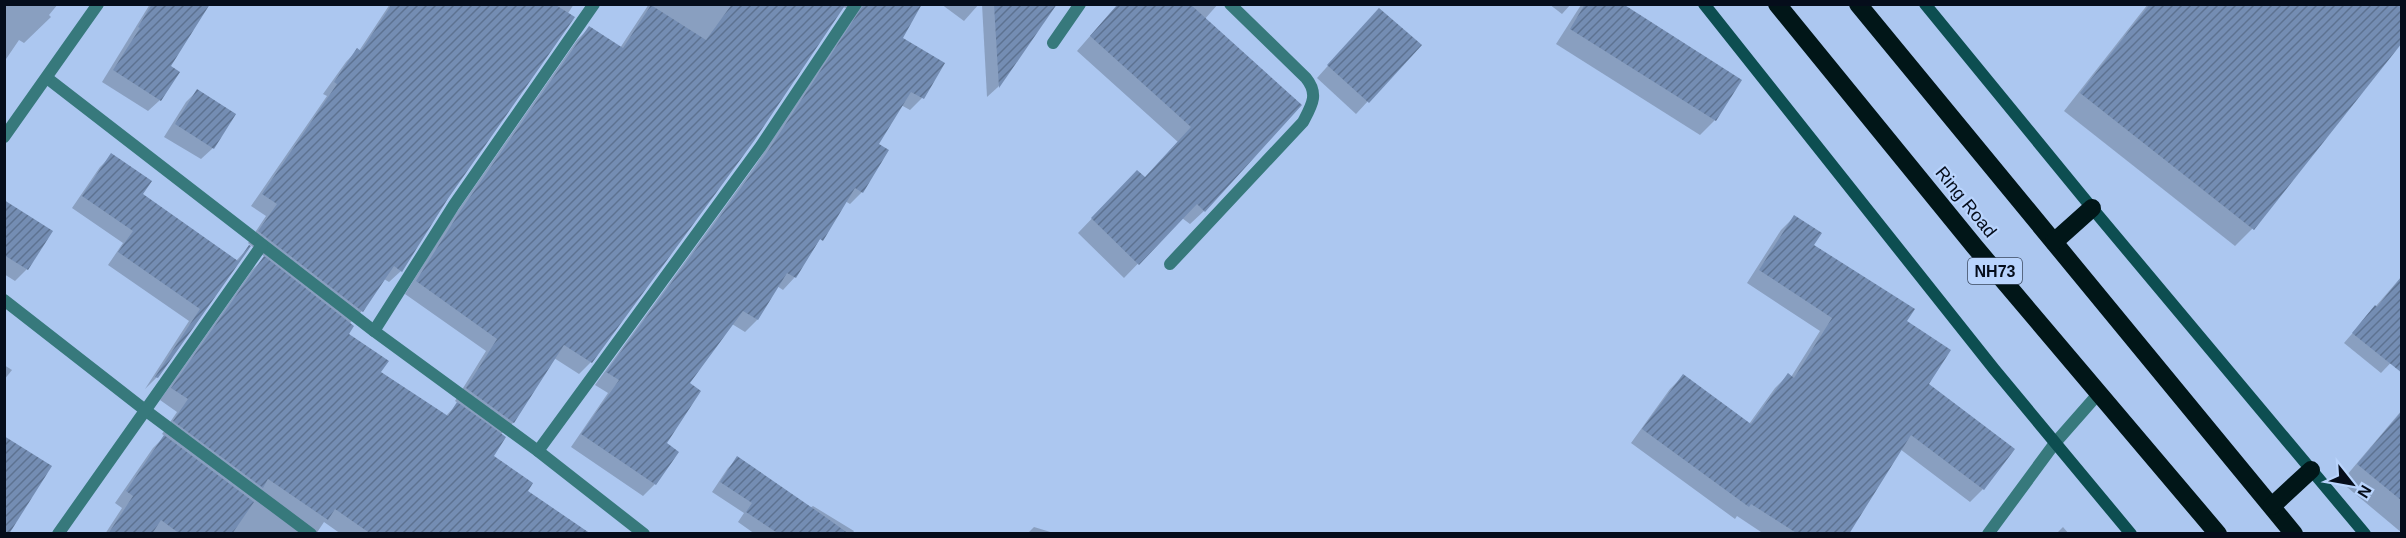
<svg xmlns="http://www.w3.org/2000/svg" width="2406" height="538" viewBox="0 0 2406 538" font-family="Helvetica,sans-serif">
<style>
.shadow{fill:#0003}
.building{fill:url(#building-hatch)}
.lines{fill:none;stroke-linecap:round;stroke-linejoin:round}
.street{stroke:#37797c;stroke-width:12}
.secondary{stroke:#0d4e51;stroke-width:12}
.highway{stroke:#011618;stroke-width:18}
.labels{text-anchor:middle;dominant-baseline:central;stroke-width:4.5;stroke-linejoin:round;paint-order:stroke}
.shield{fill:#b9d4fd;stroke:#3b495f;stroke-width:1.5}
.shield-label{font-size:16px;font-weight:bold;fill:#050d1b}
.street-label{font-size:18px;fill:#050d1b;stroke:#b9d4fd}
</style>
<defs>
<pattern id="building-hatch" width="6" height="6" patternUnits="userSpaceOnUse" patternTransform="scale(1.5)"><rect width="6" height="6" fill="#748db3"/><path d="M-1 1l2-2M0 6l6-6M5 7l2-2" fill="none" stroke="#5d7291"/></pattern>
</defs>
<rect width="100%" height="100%" fill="#acc7f0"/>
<g class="shadow">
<path d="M 4,4 L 58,4 L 49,15 L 51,17 L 24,43 L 19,40 L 4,62 Z"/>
<path d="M 150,4 L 188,4 L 160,100 L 148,111 L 102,82 Z"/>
<path d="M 390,4 L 574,4 L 401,271 L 389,282 L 384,279 L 362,311 L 349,324 L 347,335 L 379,372 L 446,416 L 458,403 L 455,401 L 486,351 L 405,294 L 449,223 L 577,40 L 589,28 L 620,48 L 649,4 L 921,4 L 901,39 L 943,64 L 922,98 L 910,110 L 901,105 L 877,145 L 862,192 L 850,204 L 845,201 L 795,277 L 783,290 L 777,286 L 757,320 L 745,332 L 732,324 L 688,384 L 665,444 L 677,452 L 655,484 L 643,496 L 571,447 L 608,393 L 595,385 L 756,164 L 851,22 L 853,17 L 849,9 L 843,7 L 591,362 L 579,374 L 554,358 L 513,423 L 500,435 L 492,457 L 526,491 L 588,534 L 341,534 L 324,522 L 316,534 L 105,534 L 122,508 L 115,503 L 153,448 L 165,436 L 162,434 L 177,412 L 160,400 L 252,270 L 265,257 L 248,243 L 266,216 L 251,206 L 327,96 L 323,94 L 346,62 L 357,50 L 359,51 Z"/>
<path d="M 941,4 L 979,4 L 964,21 Z"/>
<path d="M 982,4 L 1046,4 L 1052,9 L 998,87 L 987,97 Z"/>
<path d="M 1118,4 L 1218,4 L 1204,20 L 1204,211 L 1190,224 L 1182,218 L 1124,278 L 1078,233 L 1123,186 L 1144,179 L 1178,142 L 1077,51 Z"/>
<path d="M 1549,4 L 1571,4 L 1562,14 Z"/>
<path d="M 1620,4 L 1715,120 L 1700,135 L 1556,44 L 1581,5 Z"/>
<path d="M 2148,4 L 2402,4 L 2402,40 L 2252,229 L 2235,246 L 2064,111 Z"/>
<path d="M 1368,21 L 1419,46 L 1356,114 L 1317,78 Z"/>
<path d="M 197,91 L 213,148 L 201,159 L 164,137 L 186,102 Z"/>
<path d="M 112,155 L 141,194 L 236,261 L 248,248 L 157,377 L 145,389 L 189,321 L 108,265 L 123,243 L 72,208 L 100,167 Z"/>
<path d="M 4,204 L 51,231 L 27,269 L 15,281 L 4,274 Z"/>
<path d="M 1794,217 L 1812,246 L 1905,321 L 1927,385 L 1983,489 L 1970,502 L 1900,449 L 1847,534 L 1764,534 L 1737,516 L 1735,519 L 1631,443 L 1670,389 L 1683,376 L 1749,424 L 1775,388 L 1788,375 L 1791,377 L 1820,331 L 1747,283 L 1781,230 Z"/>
<path d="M 2402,276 L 2402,351 L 2381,373 L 2344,343 Z"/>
<path d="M 4,365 L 12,370 L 4,380 Z"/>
<path d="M 2402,410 L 2402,533 L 2341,482 Z"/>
<path d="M 738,458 L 810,508 L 813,506 L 854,531 L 852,534 L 755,534 L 738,522 L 744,513 L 712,492 L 728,468 Z"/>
<path d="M 1034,527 L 1057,534 L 1027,534 Z"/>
<path d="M 2063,527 L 2069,534 L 2056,534 Z"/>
</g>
<g class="building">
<path d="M 152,4 L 210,4 L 171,66 L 180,72 L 161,101 L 113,70 L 140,28 L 138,27 Z"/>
<path d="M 392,4 L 554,4 L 575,17 L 447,200 L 402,272 L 394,266 L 363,312 L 258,231 L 277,204 L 262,194 L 337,84 L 334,82 L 357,48 L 361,51 Z"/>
<path d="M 732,4 L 846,4 L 754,141 L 592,363 L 564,345 L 514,423 L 466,388 L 497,339 L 416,281 L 461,210 L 589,26 L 623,48 L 651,5 L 706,40 Z"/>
<path d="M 864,4 L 922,4 L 903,38 L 945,63 L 924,99 L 911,92 L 879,144 L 889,150 L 863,193 L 855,188 L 823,241 L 820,239 L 796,278 L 787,273 L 758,320 L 743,311 L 690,383 L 701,391 L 667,443 L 679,452 L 656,485 L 581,434 L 619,380 L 606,372 L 768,151 Z"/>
<path d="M 994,4 L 1057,4 L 999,88 L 996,38 Z"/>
<path d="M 1118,4 L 1190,4 L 1302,105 L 1205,212 L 1197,204 L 1139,265 L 1091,218 L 1137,170 L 1145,177 L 1191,127 L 1090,36 Z"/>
<path d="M 1585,4 L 1623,4 L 1742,80 L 1716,121 L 1570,29 Z"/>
<path d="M 2150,4 L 2402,4 L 2402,43 L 2254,230 L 2080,93 Z"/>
<path d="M 1379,8 L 1422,45 L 1369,103 L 1327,65 Z"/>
<path d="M 197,89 L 236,114 L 214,149 L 175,124 Z"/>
<path d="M 111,153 L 152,181 L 143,194 L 238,261 L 249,245 L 251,246 L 158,378 L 155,377 L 200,309 L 118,252 L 133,231 L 82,196 Z"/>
<path d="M 4,200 L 53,231 L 28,270 L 4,255 Z"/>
<path d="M 1794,215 L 1822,233 L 1814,245 L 1915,309 L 1907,321 L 1951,350 L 1929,384 L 2015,449 L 1984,490 L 1911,435 L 1849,534 L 1798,534 L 1751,504 L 1749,507 L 1642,429 L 1683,374 L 1751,424 L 1788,373 L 1794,378 L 1832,318 L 1759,270 Z"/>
<path d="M 264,256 L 354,326 L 349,334 L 389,361 L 381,372 L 448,416 L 457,402 L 506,437 L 494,456 L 533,483 L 528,491 L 591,534 L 371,534 L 335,509 L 328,520 L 268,479 L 263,488 L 173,421 L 188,399 L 171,388 Z"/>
<path d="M 2402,276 L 2402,373 L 2352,333 L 2375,305 L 2377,307 Z"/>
<path d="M 2402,411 L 2402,501 L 2357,464 Z"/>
<path d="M 164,435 L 254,502 L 232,534 L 180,534 L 161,520 L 152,534 L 108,534 L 133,496 L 126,491 Z"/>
<path d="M 4,436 L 52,466 L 9,534 L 4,534 Z"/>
<path d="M 737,456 L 824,516 L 849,534 L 779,534 L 746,512 L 752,503 L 720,482 Z"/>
</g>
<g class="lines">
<g class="street">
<path d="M 1053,43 L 1080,4"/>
<path d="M 47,78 L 374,331 L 538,451 L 644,534"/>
<path d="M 4,137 L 98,4"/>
<path d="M 1170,264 L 1303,122 C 1312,105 1319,94 1306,78 L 1230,4"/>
<path d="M 4,300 L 145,410 L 311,534"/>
<path d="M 374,331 L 454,205 L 594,4"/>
<path d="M 538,451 L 761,146 L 856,4"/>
<path d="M 58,534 L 262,245"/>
<path d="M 1988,534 L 2055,443 L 2099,393"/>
</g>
<g class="secondary">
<path d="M 1704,4 L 1994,369 L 2131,534"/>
<path d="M 1925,4 L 2092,208 L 2365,534"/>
</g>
<g class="highway">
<path d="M 1777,4 L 1975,247 L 2218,534"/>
<path d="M 1858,4 L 2294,534"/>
<path d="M 2054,242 L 2092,208"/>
<path d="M 2272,506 L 2311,470"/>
</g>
</g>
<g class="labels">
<rect class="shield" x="1968" y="258" width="54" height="26" rx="4.5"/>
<g class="shield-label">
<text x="1995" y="271">NH73</text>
</g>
<g class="street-label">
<text transform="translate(1966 202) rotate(51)">Ring Road</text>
</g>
</g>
<rect width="2406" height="538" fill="none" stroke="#050d1b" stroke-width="12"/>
<g transform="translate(2352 484) rotate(121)" stroke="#b9d4fd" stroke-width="4.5" paint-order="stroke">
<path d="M0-4.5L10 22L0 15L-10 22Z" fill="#050d1b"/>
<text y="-9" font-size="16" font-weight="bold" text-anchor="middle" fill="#050d1b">N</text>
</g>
</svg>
